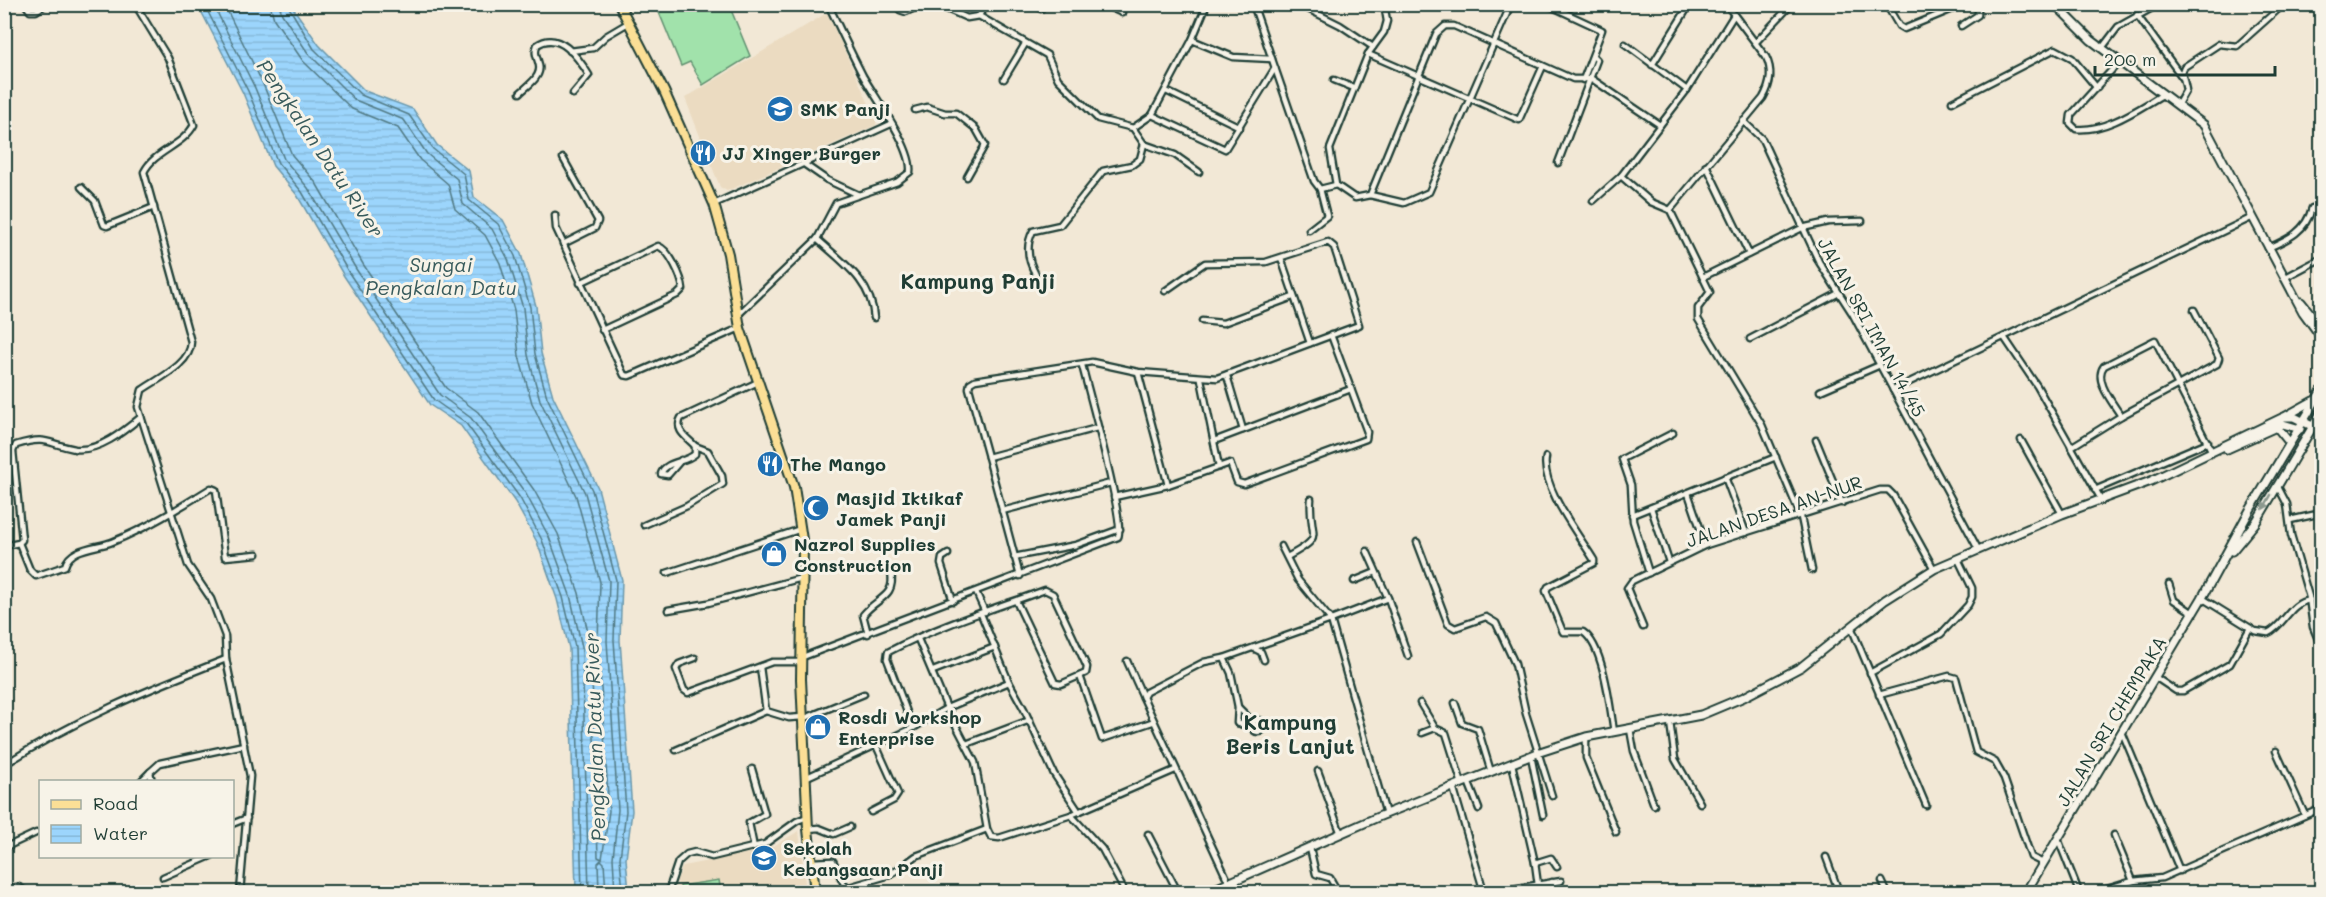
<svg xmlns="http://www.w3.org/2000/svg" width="2326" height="897" viewBox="0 0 2326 897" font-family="Mali,sans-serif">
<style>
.built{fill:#ebdbc1}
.garden{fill:#a1e2ab;stroke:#609070;stroke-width:1.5}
.water{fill:url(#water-rules);stroke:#6a98ac;stroke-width:1.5}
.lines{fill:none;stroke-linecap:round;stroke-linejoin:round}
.shore{stroke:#517a84;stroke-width:1.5}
.street-casing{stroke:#1f3d34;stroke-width:9}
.secondary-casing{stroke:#1f3d34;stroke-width:11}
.primary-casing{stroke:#1f3d34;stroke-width:12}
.street{stroke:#f7f3e8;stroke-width:4.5}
.secondary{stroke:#f7f3e8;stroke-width:7}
.primary{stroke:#fbdf96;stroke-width:8}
.oneway{fill:#8b988e}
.labels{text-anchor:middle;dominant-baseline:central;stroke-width:6;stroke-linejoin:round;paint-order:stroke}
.poi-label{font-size:18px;font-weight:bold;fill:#1f3d34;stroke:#f7f3e8;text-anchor:start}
.street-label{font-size:18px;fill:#1f3d34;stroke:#f7f3e8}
.water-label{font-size:20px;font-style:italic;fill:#385b5c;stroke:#f7f3e8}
.quarter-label{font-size:21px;font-weight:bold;fill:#1f3d34;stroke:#f7f3e8}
</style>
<defs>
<pattern id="water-rules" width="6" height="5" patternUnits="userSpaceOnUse" patternTransform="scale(1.5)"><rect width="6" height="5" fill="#9cd5fc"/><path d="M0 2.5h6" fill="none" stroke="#86b8d9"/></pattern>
</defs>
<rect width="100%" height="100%" fill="#f2e8d6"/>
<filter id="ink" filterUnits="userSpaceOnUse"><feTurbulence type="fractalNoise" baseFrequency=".0167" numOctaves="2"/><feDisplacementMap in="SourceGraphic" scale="12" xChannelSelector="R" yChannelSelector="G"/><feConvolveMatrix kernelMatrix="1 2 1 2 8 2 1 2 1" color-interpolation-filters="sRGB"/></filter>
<g filter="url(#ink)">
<g class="built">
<path d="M 827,13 L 876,119 L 876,125 L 727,191 L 720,187 L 685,98 Z"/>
<path d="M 799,831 L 806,892 L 678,892 L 677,880 L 683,866 L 768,849 Z"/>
</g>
<g class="garden">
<path d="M 656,5 L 729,5 L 750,56 L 703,85 L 690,62 L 681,66 Z"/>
<path d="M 719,880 L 721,892 L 681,892 L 680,886 Z"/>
</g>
<path class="water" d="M 198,5 L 291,5 L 319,45 L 365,91 L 413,109 L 437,145 L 469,171 L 474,197 L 503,220 L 521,254 L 536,306 L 541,353 L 553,396 L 598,488 L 622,580 L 620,640 L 632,811 L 626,859 L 629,892 L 576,892 L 569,648 L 557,599 L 537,542 L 515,502 L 461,426 L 430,405 L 344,276 L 297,195 L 273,166 L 243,93 Z"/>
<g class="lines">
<g class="shore">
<path d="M 204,4 L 248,91 L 278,163 L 302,192 L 349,273 L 434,400 L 465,422 L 520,498 L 542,540 L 563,597 L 575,647 L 582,892"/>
<path d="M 213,4 L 255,88 L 284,159 L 308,188 L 356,269 L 440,395 L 471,418 L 526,494 L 549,537 L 570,595 L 582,647 L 589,892"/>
<path d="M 224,4 L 263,84 L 292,155 L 316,183 L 363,264 L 446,388 L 478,412 L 534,490 L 558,534 L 579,593 L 591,646 L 598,857 L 602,859 L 609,811 L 598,641 L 600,582 L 576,496 L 532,403 L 519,356 L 514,310 L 500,263 L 485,235 L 455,209 L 448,184 L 420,160 L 398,128 L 352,109 L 303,61 L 274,19 L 270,4"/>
<path d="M 279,4 L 282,14 L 308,53 L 355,100 L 404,120 L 427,154 L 457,179 L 463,204 L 492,229 L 508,259 L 523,308 L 528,355 L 540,400 L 585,493 L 609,581 L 607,641 L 618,810 L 613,858 L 615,892"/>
<path d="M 287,4 L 314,49 L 361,95 L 409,115 L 433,149 L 464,174 L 469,200 L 498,224 L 515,256 L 530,307 L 535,354 L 547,397 L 592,490 L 616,580 L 614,640 L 626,811 L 620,858 L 623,892"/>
<path d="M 599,892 L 598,863 L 601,860 L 604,863 L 606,892"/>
</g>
<defs>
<g id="street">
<path d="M 25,4 L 30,11 L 36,11 L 46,4"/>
<path d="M 135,4 L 168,58 L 194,125 C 183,146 154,151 144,172 L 191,342 C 191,364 159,378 142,390 L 138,407 L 188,565 L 211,599 L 225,636 L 226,659 L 250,776 L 240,892"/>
<path d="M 896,4 L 900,10 L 906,12 L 924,4"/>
<path d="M 935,4 L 967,18 L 979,16 L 985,4"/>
<path d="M 1102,4 L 1122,13"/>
<path d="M 1207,4 L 1192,40 L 1152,115 L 1225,149 L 1275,68"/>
<path d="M 1253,4 L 1314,181 L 1320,189 L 1336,185"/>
<path d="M 1384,4 L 1387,21 L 1384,32 L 1368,54 L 1330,149 L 1336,185 L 1355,198 L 1370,195 L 1436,34 L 1445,26 L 1454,26 L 1573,79 L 1592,79 L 1660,125"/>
<path d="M 1546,4 L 1602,30 L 1583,80"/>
<path d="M 1886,4 L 1899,26 L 1904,29 L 1965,4"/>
<path d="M 4,6 L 9,4"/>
<path d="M 1306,8 L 1340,25 L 1373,47"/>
<path d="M 1041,9 L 1044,4"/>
<path d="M 2137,15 L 2182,77"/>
<path d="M 979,16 L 1047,55 L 1058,79 L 1098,119 L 1133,128 L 1144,144 L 1140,159 L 1132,165 L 1103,171 L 1060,225 L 1033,231 C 1025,246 1028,261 1036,275"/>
<path d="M 1961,26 L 1978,15 L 1978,6"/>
<path d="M 1192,40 L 1233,57 L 1272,59"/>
<path d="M 1756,42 L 1792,4"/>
<path d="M 1625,44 L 1687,90"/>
<path d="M 2102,48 L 2118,27 L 2159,4"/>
<path d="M 570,51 L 593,48 L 606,36 L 628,23"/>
<path d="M 1368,54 L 1519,120 L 1543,66"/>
<path d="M 2120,61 L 2071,115 L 2070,123 L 2076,129 C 2107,132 2139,108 2164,94"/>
<path d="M 1652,65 L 1690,4"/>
<path d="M 1004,79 L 1025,44"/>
<path d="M 1334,80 L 1354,88"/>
<path d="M 1166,91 L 1240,127"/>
<path d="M 520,93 C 527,86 542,77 539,65 C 537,56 534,54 537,45 C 559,30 578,57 589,75 L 573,94"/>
<path d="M 1952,102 L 2055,49 L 2072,58 L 2097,88"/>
<path d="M 2178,104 L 2186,90 L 2182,72 L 2184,67 L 2219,44 L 2237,46 L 2284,4"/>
<path d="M 915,110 L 927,107 L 945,113 L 956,113 L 976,129 L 985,145 L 967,177"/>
<path d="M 1743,121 L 1762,139 L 1819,262 L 1852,313 L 1978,549"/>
<path d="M 1133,128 L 1152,115"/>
<path d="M 1144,144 L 1175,155 L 1199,172"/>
<path d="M 1558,163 L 1597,60 L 1593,56"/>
<path d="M 804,164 L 827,180 L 859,195 L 897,182 L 910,172 C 913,148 876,99 863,76 C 851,53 840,29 828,4"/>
<path d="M 1706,165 L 1749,254"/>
<path d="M 1621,176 L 1651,202 L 1670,210 L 1710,292 L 1698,308 L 1698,319 L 1762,425 L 1801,517 L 1812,570"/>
<path d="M 81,187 L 95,201 L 104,225 L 107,226 L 154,207"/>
<path d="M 1370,195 L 1404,203 L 1429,192 L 1511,4"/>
<path d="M 1593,201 L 1621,176 L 1687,90 L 1734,15"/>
<path d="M 714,204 L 891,124"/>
<path d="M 1670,210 L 1763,98 C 1771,84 1773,71 1766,57 L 1726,4"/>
<path d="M 555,215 L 556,228 L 624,375 L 629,376 L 639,372 L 740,328"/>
<path d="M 1309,230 L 1327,216 L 1320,189"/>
<path d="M 817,239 C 842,262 872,281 874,318"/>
<path d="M 563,244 L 595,228 L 598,221 L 563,158"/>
<path d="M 2268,248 C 2289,239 2306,231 2312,208"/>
<path d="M 1281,258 L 1310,343"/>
<path d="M 1703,277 L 1802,228 L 1828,222 L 1862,221"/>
<path d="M 2286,277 L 2322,258"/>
<path d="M 580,283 L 658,246 C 670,250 682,278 683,289 L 677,295 L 602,330"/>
<path d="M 739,314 L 817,239 L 836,203 L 859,195"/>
<path d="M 1202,321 L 1223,323 L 1293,297"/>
<path d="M 2004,337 L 2037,386 L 2102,501"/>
<path d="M 1750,339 L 1839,293"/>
<path d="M 1138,372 L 1168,485"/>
<path d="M 1227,376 L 1243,430"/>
<path d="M 1201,379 L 1219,467"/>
<path d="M 1893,390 L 2253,217"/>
<path d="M 1820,391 L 1880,365"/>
<path d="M 2121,416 C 2113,403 2093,380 2104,366 L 2155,340 L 2212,452"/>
<path d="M 1816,440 L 1842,503"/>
<path d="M 2021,440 L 2062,514"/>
<path d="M 1214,441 L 1351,389"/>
<path d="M 2071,447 L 2121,416 L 2217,364 L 2219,358 L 2194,310"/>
<path d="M 988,457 L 969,388 L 970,383 L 975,380 L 1092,362 L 1138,372 L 1217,378 L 1359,325 L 1334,247 L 1328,242 L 1266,262 L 1205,263 L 1165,291"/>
<path d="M 1546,457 C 1540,486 1579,535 1594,560 L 1594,563 L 1548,587 L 1546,591 L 1563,632 L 1583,632 C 1604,646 1610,707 1614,732"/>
<path d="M 681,460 L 668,475 L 661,474 C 665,461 685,463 695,454 L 695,446 C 688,438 674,431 681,418 L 758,382"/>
<path d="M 1725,477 L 1746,533"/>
<path d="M 2277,485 L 2287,504 L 2291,535 L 2309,597 L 2313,627 L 2322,649"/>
<path d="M 2095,490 L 2208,442"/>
<path d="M 1688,493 L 1706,545"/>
<path d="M 1114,497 L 1168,485 L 1230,463 L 1237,482 L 1244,484 L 1366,439 L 1367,432 L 1331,335"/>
<path d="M 1651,508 L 1669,562"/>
<path d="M 1002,511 L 1111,483"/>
<path d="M 1632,515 L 1776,457"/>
<path d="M 2290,520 L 2322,513"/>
<path d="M 644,525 L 687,506 L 723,484 L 722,476 L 708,451 L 695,446"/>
<path d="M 1417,542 L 1448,624 L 1455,628 L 1486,617 L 1496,623 L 1515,664 L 1526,714 L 1552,796"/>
<path d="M 19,543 L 30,570 L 36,576 L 65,566 C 70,547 97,548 112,542 C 147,528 179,508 211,488 L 216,490 L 225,557 L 257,554"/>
<path d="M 4,546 L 19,543 L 22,540 L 13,451 L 16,445 C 48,435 47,444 75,449 C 99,452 124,431 141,417"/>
<path d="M 1281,546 L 1298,580 L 1331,620 L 1388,598 L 1408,656"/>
<path d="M 1367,551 L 1388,598"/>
<path d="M 948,554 L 942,558 L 941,564 L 953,601"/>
<path d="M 1014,557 L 1076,545 L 1120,529"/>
<path d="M 1287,557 C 1328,535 1308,538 1311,499"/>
<path d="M 667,573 L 801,529"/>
<path d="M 1649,573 L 1633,521 L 1631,485 L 1622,459 L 1673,433"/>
<path d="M 1020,576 L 988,457 L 1097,428"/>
<path d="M 1354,581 L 1376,572"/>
<path d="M 2169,584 L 2174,600 L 2193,613"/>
<path d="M 976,592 L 985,612"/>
<path d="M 2202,598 L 2255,631 L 2268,633 C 2285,625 2289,603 2310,600"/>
<path d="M 668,610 L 708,603 L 802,578"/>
<path d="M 981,614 L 1009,682 L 1024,709 L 1054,774 L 1079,812"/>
<path d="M 1643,627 L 1627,588 L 1632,581 L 1706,545 L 1880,490 L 1888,490 L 1893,495 L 1934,569"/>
<path d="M 1852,629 L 1926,805"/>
<path d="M 868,634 L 863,615 C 877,597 896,598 891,572"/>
<path d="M 918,639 L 947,708 L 975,762 L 987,829 L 991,837 L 999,838 L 1071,815 L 1175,770"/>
<path d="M 1253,648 L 1261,652 L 1264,660"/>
<path d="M 695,658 L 679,664 L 676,669 L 684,690 L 688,693 L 772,662 L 800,662"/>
<path d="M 800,658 L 1118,537 C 1126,523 1088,390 1082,365"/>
<path d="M 1224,658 L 1231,673 L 1238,707 L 1237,723 L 1252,728"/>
<path d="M 1127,661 L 1143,697"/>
<path d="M 760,667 L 766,711"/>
<path d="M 933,671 L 995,647"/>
<path d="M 1870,673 L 1941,634 L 1968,605 L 1972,597 L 1972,588 L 1958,559"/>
<path d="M 1080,676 L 1102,739 L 1152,722"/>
<path d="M 2155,677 L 2176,691 L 2183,691 L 2230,664 L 2250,628"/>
<path d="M 1879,695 L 1949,676 L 1956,678 L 1976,752 L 1995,762 L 2004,778 L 2031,857 L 2043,863"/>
<path d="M 1420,703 L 1435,728"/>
<path d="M 1455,703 L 1462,723 L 1478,729 L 1491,772"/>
<path d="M 1238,707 L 1253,722"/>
<path d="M 803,719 L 864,694"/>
<circle cx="1258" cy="726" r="6"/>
<path d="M 1670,722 L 1675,759 L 1700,803"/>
<path d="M 913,728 L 887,659 L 888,652 C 937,626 993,609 1045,590 L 1053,594 L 1087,667 L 1086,673 L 1061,684 L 1055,683 L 1016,601"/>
<path d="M 1630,729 L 1634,751 L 1654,805"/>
<path d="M 2122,732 L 2180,871"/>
<path d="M 1422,733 L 1435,728 L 1446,733 L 1462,784"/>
<path d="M 1586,737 L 1586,758 L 1616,832"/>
<path d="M 966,744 L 1030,720"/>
<path d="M 676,750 L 766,711 L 789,718 L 803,717"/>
<path d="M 2276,751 L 2305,815"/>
<path d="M 1531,756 L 1543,815"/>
<path d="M 1512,764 L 1535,863 L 1551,858 L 1557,867"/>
<path d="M 4,765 C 74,720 149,689 226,659"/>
<path d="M 752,769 L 765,814 L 749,823 L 754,848"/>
<path d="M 1318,771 L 1341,834"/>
<path d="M 805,778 L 913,728 L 947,708 L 1009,682"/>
<path d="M 1468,781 L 1479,809"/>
<path d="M 140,782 L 150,772"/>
<path d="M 152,782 L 150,772 L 160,763 L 244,745"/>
<path d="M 1453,787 L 1484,892"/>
<path d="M 871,812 L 894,800 L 898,794 L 876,745"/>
<path d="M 1071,815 L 1102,849 L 1125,892"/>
<path d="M 232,824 L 247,818"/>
<path d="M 808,829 L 819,828 L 834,834 L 850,827"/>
<path d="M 1148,834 L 1178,892"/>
<path d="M 2114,835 L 2133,881"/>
<path d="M 2058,839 L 2079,892"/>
<path d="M 4,848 L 36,833"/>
<path d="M 1310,848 L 1316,874 L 1330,878 L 1338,892"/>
<path d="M 1826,857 L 1839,892"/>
<path d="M 812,862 L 833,861 L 844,884 L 849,887 L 890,875 L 916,856 L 987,829"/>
<path d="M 1535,863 L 1538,885"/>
<path d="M 163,877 L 211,856"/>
<path d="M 1882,881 L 1887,892"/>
<path d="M 1552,882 L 1558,892"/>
<path d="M 1229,883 L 1143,697 L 1146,692 L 1204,662 L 1224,658 L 1331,620 L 1386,814"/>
<path d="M 4,888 L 19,887 L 27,892"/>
<path d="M 668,892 L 678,862 L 687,854 L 695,852 L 712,857 L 765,844 L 797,821 L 807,817"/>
<path d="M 1493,892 L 1561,881"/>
<path d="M 2097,892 L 2133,881 L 2162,878 L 2322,808"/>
</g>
<g id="secondary">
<path d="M 2055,4 L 2091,40 L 2204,125 L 2303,312 L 2322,338"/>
<path d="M 2301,302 L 2322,328"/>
<path d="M 2286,416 L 2313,401"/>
<path d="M 2276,426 L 2289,442"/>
<path d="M 2227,449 L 2283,424 L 2300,429"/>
<path d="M 2232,551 L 2256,522 L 2322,411"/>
<path d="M 1208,892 L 1378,817 L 1540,752 L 1586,737 L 1701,715 L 1744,697 L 1801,667 L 1885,600 L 1934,569 L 2062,514 L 2151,481 L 2284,417 L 2294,417 L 2312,426"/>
<path d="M 2026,892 L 2202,598 L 2250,510 L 2322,390"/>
</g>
<path id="primary" d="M 619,4 L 664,91 L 714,204 L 728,254 L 740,328 L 794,487 L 803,546 L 801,679 L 808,829 L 815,892"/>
</defs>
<use href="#street" class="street-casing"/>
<use href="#secondary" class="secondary-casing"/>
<use href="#primary" class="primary-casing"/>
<use href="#street" class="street"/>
<use href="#secondary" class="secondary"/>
<use href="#primary" class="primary"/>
</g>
<defs><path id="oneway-solid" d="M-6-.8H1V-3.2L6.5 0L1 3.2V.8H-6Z" transform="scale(1.5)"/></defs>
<use class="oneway" href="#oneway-solid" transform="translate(2267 502) rotate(120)"/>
</g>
<defs>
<symbol id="school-disc" viewBox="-11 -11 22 22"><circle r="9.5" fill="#1f6fb2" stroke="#f7f3e8"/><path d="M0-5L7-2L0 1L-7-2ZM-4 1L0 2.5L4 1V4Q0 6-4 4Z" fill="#fff"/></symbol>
<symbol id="restaurant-disc" viewBox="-11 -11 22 22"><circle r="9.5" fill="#1f6fb2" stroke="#f7f3e8"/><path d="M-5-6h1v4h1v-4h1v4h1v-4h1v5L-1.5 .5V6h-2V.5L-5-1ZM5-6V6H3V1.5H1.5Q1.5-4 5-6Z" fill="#fff"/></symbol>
<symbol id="mosque-disc" viewBox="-11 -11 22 22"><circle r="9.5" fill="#1f6fb2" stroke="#f7f3e8"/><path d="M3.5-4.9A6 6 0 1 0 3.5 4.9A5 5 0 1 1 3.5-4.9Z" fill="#fff"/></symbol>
<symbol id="shop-disc" viewBox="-11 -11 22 22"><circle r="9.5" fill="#1f6fb2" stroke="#f7f3e8"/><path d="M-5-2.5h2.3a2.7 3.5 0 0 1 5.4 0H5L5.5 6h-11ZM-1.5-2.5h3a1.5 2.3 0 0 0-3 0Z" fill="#fff"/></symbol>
</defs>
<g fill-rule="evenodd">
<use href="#school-disc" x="765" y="94" width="30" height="30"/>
<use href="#restaurant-disc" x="688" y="138" width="30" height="30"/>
<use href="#restaurant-disc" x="755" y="449" width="30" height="30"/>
<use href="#mosque-disc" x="801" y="493" width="30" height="30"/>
<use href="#shop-disc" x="759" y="539" width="30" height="30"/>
<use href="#shop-disc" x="803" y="712" width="30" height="30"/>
<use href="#school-disc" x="749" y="843" width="30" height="30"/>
</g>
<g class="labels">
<g class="poi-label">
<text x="800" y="109">SMK Panji</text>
<text x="722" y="153">JJ Xinger Burger</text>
<text x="790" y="464">The Mango</text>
<text x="836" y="498">Masjid Iktikaf<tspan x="836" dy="21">Jamek Panji</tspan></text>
<text x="794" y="544">Nazrol Supplies<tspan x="794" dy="21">Construction</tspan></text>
<text x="838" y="717">Rosdi Workshop<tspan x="838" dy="21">Enterprise</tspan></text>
<text x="783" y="848">Sekolah<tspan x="783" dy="21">Kebangsaan Panji</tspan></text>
</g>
<g class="street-label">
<text transform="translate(1872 327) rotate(61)">JALAN SRI IMAN 14/45</text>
<text transform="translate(1774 511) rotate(-19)">JALAN DESA AN-NUR</text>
<text transform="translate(2111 721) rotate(-59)">JALAN SRI CHEMPAKA</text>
</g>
<g class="water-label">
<text transform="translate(321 148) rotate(56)">Pengkalan Datu River</text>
<text x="441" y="264">Sungai<tspan x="441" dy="23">Pengkalan Datu</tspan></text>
<text transform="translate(594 737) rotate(-92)">Pengkalan Datu River</text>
</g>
<g class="quarter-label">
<text x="978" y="280">Kampung Panji</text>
<text x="1290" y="721">Kampung<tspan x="1290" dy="24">Beris Lanjut</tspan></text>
</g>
</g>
<rect width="2326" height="897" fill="none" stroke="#f7f3e8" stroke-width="24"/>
<rect x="12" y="12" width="2302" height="873" fill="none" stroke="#1f3d34" stroke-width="2" filter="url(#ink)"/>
<rect x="39" y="780" width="195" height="78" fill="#f7f3e8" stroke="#a1aaa0" stroke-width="1.5"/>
<rect x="51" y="800" width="30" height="9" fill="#fbdf96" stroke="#a1aaa0" stroke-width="1.5"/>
<text x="93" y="810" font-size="18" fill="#1f3d34">Road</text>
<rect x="51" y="825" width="30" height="18" fill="url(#water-rules)" stroke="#a1aaa0" stroke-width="1.5"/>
<text x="93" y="840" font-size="18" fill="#1f3d34">Water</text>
<path d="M2095 66v9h180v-9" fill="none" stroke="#1f3d34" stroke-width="3"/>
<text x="2104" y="66" font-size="18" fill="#1f3d34" stroke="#f7f3e8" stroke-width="4.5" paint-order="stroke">200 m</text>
</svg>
